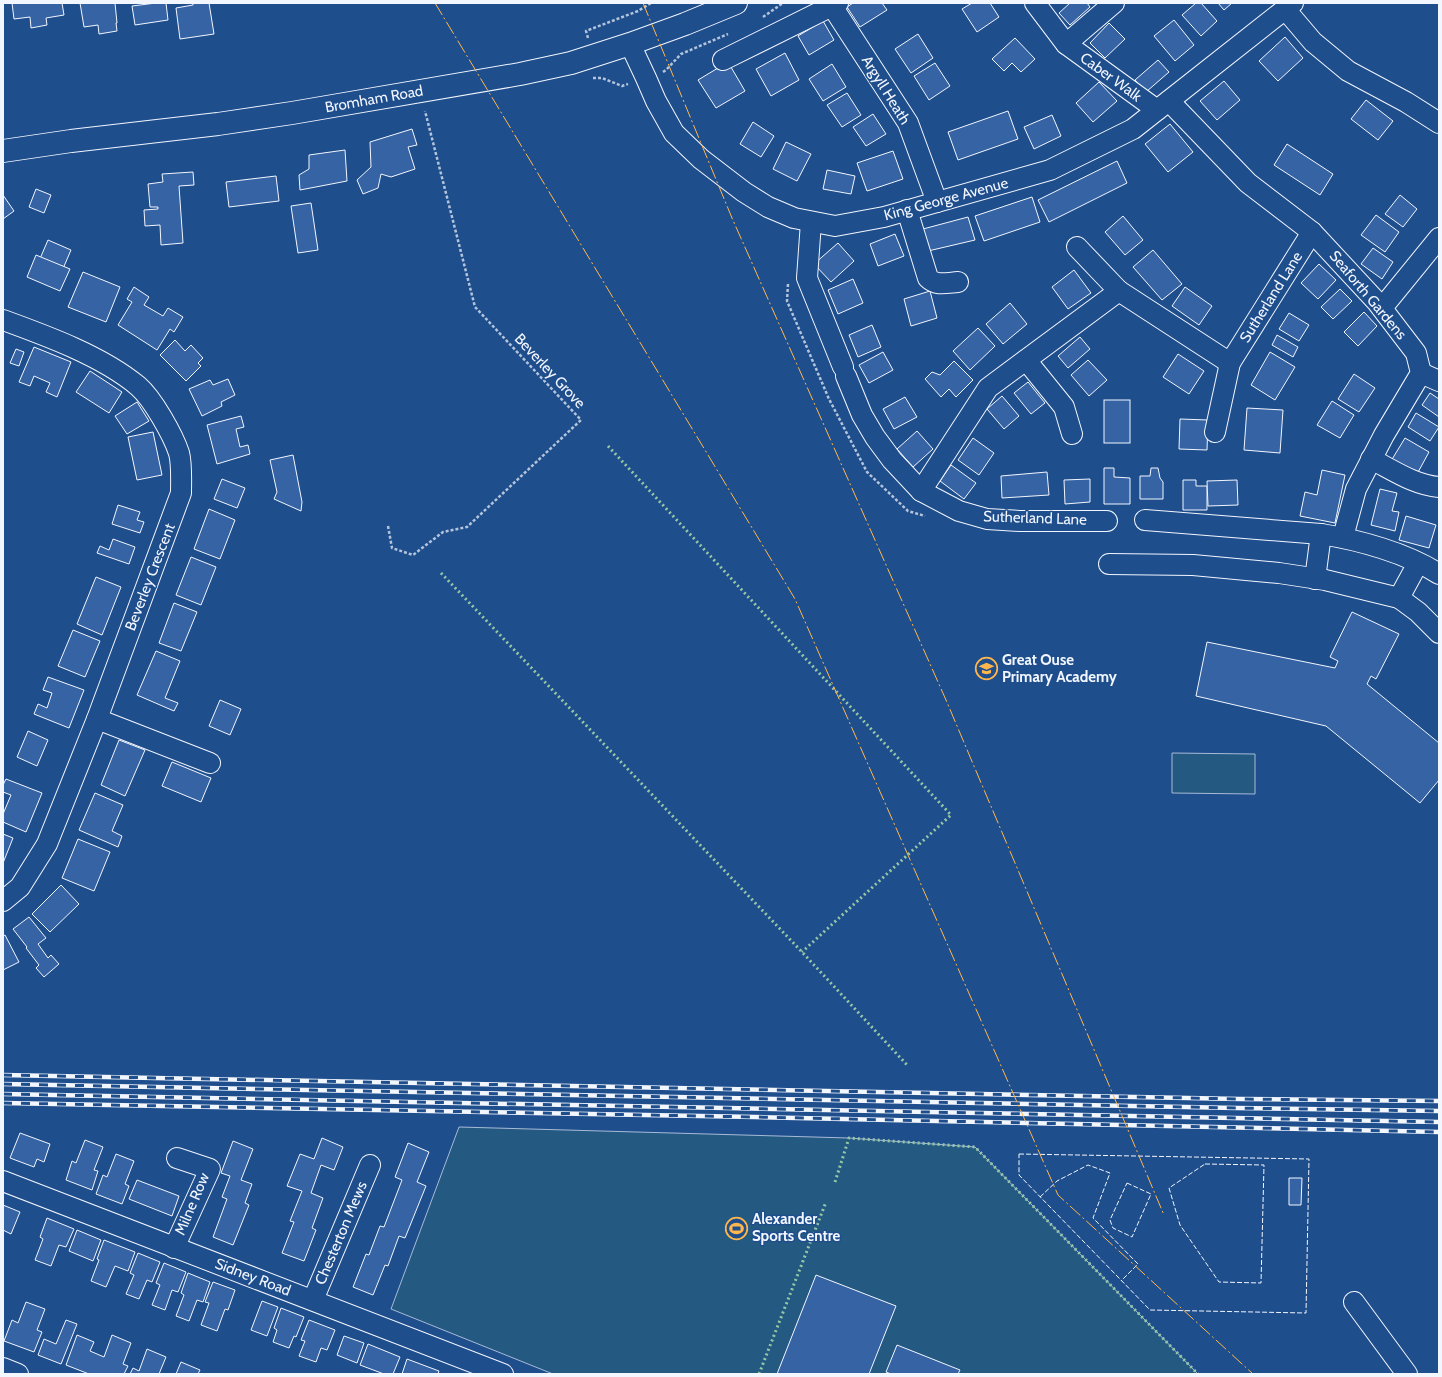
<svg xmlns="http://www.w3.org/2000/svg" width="1442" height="1377" viewBox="0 0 1442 1377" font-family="Cabin,sans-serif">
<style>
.green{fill:#245a82;stroke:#a8bbd7}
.building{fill:#3563a3;stroke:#f2f6ff}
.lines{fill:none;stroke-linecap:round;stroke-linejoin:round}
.minor-casing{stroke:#f2f6ff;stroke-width:22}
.major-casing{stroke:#f2f6ff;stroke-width:24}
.path{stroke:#b3c4dc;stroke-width:2.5;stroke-dasharray:3 2;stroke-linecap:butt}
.minor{stroke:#1f4e8c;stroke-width:20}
.major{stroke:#1f4e8c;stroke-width:22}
.rail-casing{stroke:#f2f6ff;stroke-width:4.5}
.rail{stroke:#1f4e8c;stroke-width:3;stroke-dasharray:9;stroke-linecap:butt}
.hedge{stroke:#97c8a6;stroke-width:3;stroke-dasharray:2 3;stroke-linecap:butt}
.fence{stroke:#f2f6ff;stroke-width:1;stroke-dasharray:5 2;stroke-linecap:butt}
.power{stroke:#ffb74d;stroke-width:1;stroke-dasharray:14 3 2 3;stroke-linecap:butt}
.labels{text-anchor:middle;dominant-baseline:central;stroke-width:3;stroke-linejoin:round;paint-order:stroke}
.street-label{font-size:15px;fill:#f2f6ff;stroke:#1f4e8c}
.poi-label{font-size:15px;font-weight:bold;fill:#f2f6ff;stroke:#1f4e8c;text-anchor:start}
</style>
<rect width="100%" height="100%" fill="#1f4e8c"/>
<g class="green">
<path d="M 1172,753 L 1255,754 L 1255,794 L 1172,793 Z"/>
<path d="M 459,1127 L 849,1138 L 975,1147 L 1198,1374 L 553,1374 L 391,1309 Z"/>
</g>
<g class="building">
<path d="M 12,3 L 62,3 L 64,15 L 46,18 L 47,25 L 31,28 L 30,17 L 14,19 Z"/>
<path d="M 80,3 L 115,3 L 117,23 L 116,23 L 117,31 L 99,34 L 98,25 L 84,27 Z"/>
<path d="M 156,3 L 166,3 L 168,20 L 135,25 L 132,6 Z"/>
<path d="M 193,3 L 209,3 L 214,34 L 180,39 L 176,8 L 193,5 Z"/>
<path d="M 853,3 L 882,3 L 887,10 L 860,27 L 847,7 Z"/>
<path d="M 972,3 L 990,3 L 999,17 L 977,32 L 962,9 Z"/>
<path d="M 1070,3 L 1087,3 L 1090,7 L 1070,25 L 1059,13 Z"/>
<path d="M 1196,3 L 1201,3 L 1217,21 L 1201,36 L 1182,15 Z"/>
<path d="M 1218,3 L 1232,3 L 1224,10 Z"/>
<path d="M 1174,20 L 1194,45 L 1175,61 L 1154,36 Z"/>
<path d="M 823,21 L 834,40 L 809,55 L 798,36 Z"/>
<path d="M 1109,23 L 1125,39 L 1105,58 L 1090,43 Z"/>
<path d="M 918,34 L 933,58 L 911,73 L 895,49 Z"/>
<path d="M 1285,37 L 1303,58 L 1278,81 L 1259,61 Z"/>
<path d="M 1015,38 L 1035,59 L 1021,72 L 1012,63 L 1004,71 L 992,59 Z"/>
<path d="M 785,53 L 799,80 L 771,96 L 756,69 Z"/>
<path d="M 1158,60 L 1169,72 L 1146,92 L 1135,80 Z"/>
<path d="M 728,62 L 745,91 L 716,108 L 698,80 Z"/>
<path d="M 935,63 L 950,86 L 929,100 L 914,76 Z"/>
<path d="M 832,64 L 846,87 L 823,101 L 809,79 Z"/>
<path d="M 1224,81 L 1240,100 L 1217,120 L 1200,101 Z"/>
<path d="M 1099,82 L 1117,101 L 1093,122 L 1076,103 Z"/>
<path d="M 847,93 L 861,115 L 842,127 L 827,105 Z"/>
<path d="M 1366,100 L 1393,121 L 1378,140 L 1351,119 Z"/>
<path d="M 1008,111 L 1018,139 L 958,160 L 948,132 Z"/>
<path d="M 873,114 L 886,134 L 866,146 L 853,127 Z"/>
<path d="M 1052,115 L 1061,136 L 1034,149 L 1024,127 Z"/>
<path d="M 753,122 L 774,136 L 761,157 L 740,144 Z"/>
<path d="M 1170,124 L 1193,152 L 1168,172 L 1145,144 Z"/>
<path d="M 412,129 L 417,145 L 408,147 L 415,169 L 391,177 L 381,174 L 378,188 L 363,194 L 357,180 L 371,167 L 370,142 Z"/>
<path d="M 786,142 L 811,154 L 797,181 L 773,169 Z"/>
<path d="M 1287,144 L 1333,174 L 1320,195 L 1274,165 Z"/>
<path d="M 345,150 L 347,181 L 300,190 L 299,175 L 309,169 L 309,155 Z"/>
<path d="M 893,151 L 903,179 L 867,191 L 857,163 Z"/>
<path d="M 1117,161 L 1127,183 L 1049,222 L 1038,200 Z"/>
<path d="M 827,170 L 855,176 L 851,194 L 823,189 Z"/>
<path d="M 193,172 L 194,185 L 179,186 L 183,243 L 161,245 L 160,225 L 145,226 L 144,210 L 158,209 L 158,207 L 150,207 L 148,184 L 163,182 L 162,174 Z"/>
<path d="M 276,176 L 279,201 L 229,207 L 226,182 Z"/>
<path d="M 36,189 L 51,195 L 44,213 L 29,207 Z"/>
<path d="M 3,195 L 14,211 L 3,219 Z"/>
<path d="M 1400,195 L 1417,209 L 1403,227 L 1385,214 Z"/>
<path d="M 1032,197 L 1040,222 L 984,241 L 975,216 Z"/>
<path d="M 311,203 L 318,250 L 298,253 L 291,206 Z"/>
<path d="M 1376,215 L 1399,232 L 1385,252 L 1361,235 Z"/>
<path d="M 1123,216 L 1143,240 L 1125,255 L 1105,232 Z"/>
<path d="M 968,217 L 975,240 L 928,251 L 923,229 Z"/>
<path d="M 895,234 L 904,256 L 878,266 L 870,244 Z"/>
<path d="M 48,240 L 71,250 L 62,271 L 39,261 Z"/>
<path d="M 838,243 L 854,261 L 831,282 L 814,264 Z"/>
<path d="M 1373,248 L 1393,262 L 1382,279 L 1361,264 Z"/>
<path d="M 1153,250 L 1182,284 L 1162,300 L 1133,267 Z"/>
<path d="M 36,255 L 70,269 L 60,291 L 27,277 Z"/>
<path d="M 1319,264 L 1336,280 L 1318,299 L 1301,283 Z"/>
<path d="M 1074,270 L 1091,293 L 1068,309 L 1052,287 Z"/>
<path d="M 83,272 L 120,287 L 106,322 L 68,307 Z"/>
<path d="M 853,279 L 863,303 L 838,314 L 828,290 Z"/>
<path d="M 134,287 L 149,297 L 144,305 L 163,316 L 168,308 L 183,317 L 174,332 L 170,329 L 157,350 L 118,325 L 132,302 L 127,299 Z"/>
<path d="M 1185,287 L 1212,306 L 1199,325 L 1172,306 Z"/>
<path d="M 1340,289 L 1352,301 L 1333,319 L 1321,307 Z"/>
<path d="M 930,291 L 937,318 L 911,326 L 904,299 Z"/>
<path d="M 1010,303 L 1027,324 L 1003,344 L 986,324 Z"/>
<path d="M 1364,312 L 1377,326 L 1358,346 L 1344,332 Z"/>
<path d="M 1289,313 L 1309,325 L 1299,341 L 1279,329 Z"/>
<path d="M 872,325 L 881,347 L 858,357 L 849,335 Z"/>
<path d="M 978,328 L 995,346 L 970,370 L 953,351 Z"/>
<path d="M 1277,335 L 1298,347 L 1293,357 L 1272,345 Z"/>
<path d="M 1080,337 L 1090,349 L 1068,368 L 1058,356 Z"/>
<path d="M 175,340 L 185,351 L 191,345 L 203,358 L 198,363 L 201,366 L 186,381 L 160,355 Z"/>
<path d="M 34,347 L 71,362 L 57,397 L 46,392 L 50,383 L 34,376 L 30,386 L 19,382 Z"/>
<path d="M 16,349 L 24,352 L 19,366 L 10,363 Z"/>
<path d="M 883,352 L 893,370 L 869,383 L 859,365 Z"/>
<path d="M 1270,352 L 1295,367 L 1275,400 L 1251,385 Z"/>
<path d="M 1178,354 L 1204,371 L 1189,394 L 1163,377 Z"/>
<path d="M 1088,360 L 1107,380 L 1089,396 L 1071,375 Z"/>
<path d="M 954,361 L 973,380 L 956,397 L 949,389 L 941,397 L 925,379 L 932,372 L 940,375 Z"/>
<path d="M 90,371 L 122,392 L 109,413 L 76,392 Z"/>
<path d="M 1354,374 L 1375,388 L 1359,412 L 1338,399 Z"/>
<path d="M 228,379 L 235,395 L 221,402 L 222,406 L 202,416 L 189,389 L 210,380 L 213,385 Z"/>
<path d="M 1028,382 L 1045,403 L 1031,414 L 1014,393 Z"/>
<path d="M 1430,393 L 1439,399 L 1439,417 L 1422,405 Z"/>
<path d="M 1002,396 L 1019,416 L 1004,429 L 987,409 Z"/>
<path d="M 905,397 L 917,417 L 894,429 L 883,409 Z"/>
<rect x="1104" y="400" width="26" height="43"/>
<path d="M 1332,401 L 1354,415 L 1340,438 L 1317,425 Z"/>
<path d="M 137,402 L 149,421 L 127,434 L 115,416 Z"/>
<path d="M 1247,408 L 1283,410 L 1280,453 L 1244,450 Z"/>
<path d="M 1416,413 L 1439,427 L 1430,441 L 1408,427 Z"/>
<path d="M 241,416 L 244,427 L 236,429 L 240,447 L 248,445 L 250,454 L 217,464 L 207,425 Z"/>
<path d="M 1180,419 L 1208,420 L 1207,450 L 1179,449 Z"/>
<path d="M 917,431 L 933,449 L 913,467 L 897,449 Z"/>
<path d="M 153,432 L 162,475 L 137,480 L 128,437 Z"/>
<path d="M 973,438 L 994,453 L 979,475 L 958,460 Z"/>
<path d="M 1405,438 L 1429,452 L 1416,476 L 1391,461 Z"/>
<path d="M 293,455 L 302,502 L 301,511 L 274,499 L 277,492 L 270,460 Z"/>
<path d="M 951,465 L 976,483 L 964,499 L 940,481 Z"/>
<path d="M 1104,468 L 1114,468 L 1114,477 L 1130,478 L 1130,504 L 1104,504 Z"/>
<path d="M 1151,468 L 1158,468 L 1160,478 L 1163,482 L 1163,499 L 1140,499 L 1140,476 L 1150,476 Z"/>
<path d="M 1322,470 L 1345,475 L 1335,523 L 1300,516 L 1305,492 L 1317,495 Z"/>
<path d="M 1047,472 L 1049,495 L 1002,498 L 1001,476 Z"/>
<path d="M 222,479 L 245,488 L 237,508 L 214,499 Z"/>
<path d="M 1090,479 L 1090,502 L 1065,504 L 1064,480 Z"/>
<path d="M 1183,480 L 1196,480 L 1196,486 L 1207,486 L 1207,510 L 1183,510 Z"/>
<path d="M 1237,480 L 1238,505 L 1208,506 L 1207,481 Z"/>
<path d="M 1380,489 L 1397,493 L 1392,511 L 1399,512 L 1395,531 L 1371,525 Z"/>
<path d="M 118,505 L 140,512 L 137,520 L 144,522 L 140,533 L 112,524 Z"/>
<path d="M 209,509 L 235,520 L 220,559 L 194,549 Z"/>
<path d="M 1406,516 L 1436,525 L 1429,548 L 1399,540 Z"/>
<path d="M 113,539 L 135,547 L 129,564 L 97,553 L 100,546 L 109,550 Z"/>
<path d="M 191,557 L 216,567 L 201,605 L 176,595 Z"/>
<path d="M 96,577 L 121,587 L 102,635 L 77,624 Z"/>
<path d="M 174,603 L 197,612 L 181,651 L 159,643 Z"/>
<path d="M 1352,612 L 1399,634 L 1376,679 L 1371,676 L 1367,684 L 1439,743 L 1439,780 L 1420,803 L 1326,726 L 1196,696 L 1207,642 L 1335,668 L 1338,661 L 1330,657 Z"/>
<path d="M 73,630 L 100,641 L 85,677 L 58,666 Z"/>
<path d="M 156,651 L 180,661 L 165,698 L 178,703 L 174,711 L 137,695 Z"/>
<path d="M 48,677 L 84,690 L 69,728 L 34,714 L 38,704 L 47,708 L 52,693 L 43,690 Z"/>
<path d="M 220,700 L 241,709 L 230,735 L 209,726 Z"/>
<path d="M 28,731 L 48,740 L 37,766 L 17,757 Z"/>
<path d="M 119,740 L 145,750 L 125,796 L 101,785 Z"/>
<path d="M 172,762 L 211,778 L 201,802 L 162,786 Z"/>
<path d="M 6,779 L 42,793 L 26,832 L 3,822 L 3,814 L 11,795 L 3,792 L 3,785 Z"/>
<path d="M 95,793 L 123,805 L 112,831 L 122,836 L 118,847 L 79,830 Z"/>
<path d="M 3,834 L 13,838 L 3,863 Z"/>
<path d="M 78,839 L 110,852 L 94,891 L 62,878 Z"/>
<path d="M 61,885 L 79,904 L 50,932 L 32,914 Z"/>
<path d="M 29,917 L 46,938 L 38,944 L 48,958 L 51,955 L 59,964 L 44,977 L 36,968 L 39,965 L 26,948 L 27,947 L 13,929 Z"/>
<path d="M 5,935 L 19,962 L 3,970 L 3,936 Z"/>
<path d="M 20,1133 L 50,1144 L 44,1162 L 37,1159 L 34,1167 L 10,1158 Z"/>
<path d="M 322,1138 L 343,1147 L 334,1170 L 321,1165 L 311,1193 L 323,1198 L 312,1228 L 316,1230 L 304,1261 L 282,1253 L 294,1222 L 290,1221 L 302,1191 L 287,1186 L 300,1154 L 314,1159 Z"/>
<path d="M 85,1140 L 103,1147 L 94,1170 L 98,1171 L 92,1190 L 66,1180 L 72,1161 L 76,1163 Z"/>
<path d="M 233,1141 L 253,1149 L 241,1180 L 252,1184 L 245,1203 L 249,1205 L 233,1245 L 213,1237 L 227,1199 L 222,1197 L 230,1176 L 221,1173 Z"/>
<path d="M 408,1143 L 429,1152 L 417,1182 L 426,1186 L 405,1238 L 399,1236 L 388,1266 L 385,1265 L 373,1295 L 353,1287 L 366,1254 L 369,1255 L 380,1226 L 384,1227 L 402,1180 L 395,1177 Z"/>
<path d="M 116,1154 L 134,1161 L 125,1184 L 129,1186 L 122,1204 L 96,1194 L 103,1175 L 107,1177 Z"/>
<path d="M 1289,1178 L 1302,1178 L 1301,1205 L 1289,1205 Z"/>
<path d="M 137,1180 L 179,1196 L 172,1216 L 129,1199 Z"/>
<path d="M 3,1205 L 20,1212 L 11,1234 L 3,1230 Z"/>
<path d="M 47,1218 L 74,1229 L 66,1247 L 59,1245 L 51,1266 L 35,1260 L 43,1239 L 40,1237 Z"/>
<path d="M 77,1230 L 101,1240 L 93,1261 L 69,1251 Z"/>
<path d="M 104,1240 L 135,1252 L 128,1271 L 115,1266 L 106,1287 L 91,1281 L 99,1260 L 97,1259 Z"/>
<path d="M 138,1253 L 160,1262 L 152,1282 L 147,1280 L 139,1299 L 126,1294 L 134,1275 L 130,1273 Z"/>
<path d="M 164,1263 L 186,1272 L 178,1292 L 172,1290 L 165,1310 L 152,1305 L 160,1285 L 156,1283 Z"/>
<path d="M 188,1273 L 210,1282 L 203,1302 L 197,1300 L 189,1321 L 176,1316 L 184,1295 L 181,1293 Z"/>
<path d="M 816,1275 L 896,1306 L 869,1374 L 777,1374 Z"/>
<path d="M 213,1282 L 235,1290 L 228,1310 L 225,1309 L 217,1331 L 201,1325 L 209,1303 L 205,1302 Z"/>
<path d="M 262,1301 L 278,1307 L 267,1336 L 251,1330 Z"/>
<path d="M 26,1302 L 45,1309 L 37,1330 L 42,1332 L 34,1352 L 4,1341 L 12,1320 L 18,1323 Z"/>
<path d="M 281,1308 L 304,1317 L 296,1337 L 294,1336 L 289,1348 L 273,1342 L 277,1330 L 274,1328 Z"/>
<path d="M 66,1320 L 77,1324 L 61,1364 L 38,1355 L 44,1339 L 56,1344 Z"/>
<path d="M 309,1320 L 335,1330 L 327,1350 L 321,1348 L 316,1362 L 299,1356 L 305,1341 L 301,1340 Z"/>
<path d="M 77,1335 L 94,1342 L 90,1351 L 104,1357 L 112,1335 L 131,1343 L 123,1364 L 128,1366 L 124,1374 L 89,1374 L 66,1365 Z"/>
<path d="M 344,1336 L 364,1343 L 357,1363 L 337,1355 Z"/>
<path d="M 368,1344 L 400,1357 L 393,1374 L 384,1374 L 360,1365 Z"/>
<path d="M 897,1345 L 960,1370 L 958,1374 L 891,1374 L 886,1372 Z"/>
<path d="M 147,1349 L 166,1357 L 159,1374 L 130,1374 L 133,1368 L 139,1371 Z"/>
<path d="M 407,1359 L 439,1371 L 438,1374 L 402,1374 Z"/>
<path d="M 181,1362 L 200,1370 L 198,1374 L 176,1374 Z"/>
</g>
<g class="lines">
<defs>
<g id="minor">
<path d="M 1035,3 L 1066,44 L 1157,110"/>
<path d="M 832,6 L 908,123 L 937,202"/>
<path d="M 1285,9 L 1313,42 L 1348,71 L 1406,102 L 1439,123"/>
<path d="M 630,44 L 646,78 L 656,101 L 674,133 L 701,159 L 744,192 L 768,207 L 794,218 L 835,226 L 884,217 L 1050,170 L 1133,129 L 1293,3"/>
<path d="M 1066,44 L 1114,3"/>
<path d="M 723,60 L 838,3"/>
<path d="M 1169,101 L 1248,183 L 1312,232 L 1377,302 L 1416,353 L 1421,373 L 1384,435 L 1356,489 L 1343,537"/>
<path d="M 907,210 L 928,278 C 936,286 946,283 958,282"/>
<path d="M 811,222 L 807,278 L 843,367"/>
<path d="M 1077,247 L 1119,291"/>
<path d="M 1382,308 L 1439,238"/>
<path d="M 3,320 C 47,336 102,356 138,386 C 153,399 173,435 179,453 C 182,464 181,481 181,493 L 97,719 L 47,844 L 20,887 L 3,901"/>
<path d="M 1026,360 L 1064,407 L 1072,434"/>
<path d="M 1421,373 L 1439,381"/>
<path d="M 846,376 L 862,415 L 875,437 L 892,460 L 921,491 L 959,511 L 987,519 L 1020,521 L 1107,521"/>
<path d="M 1215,432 L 1230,363 L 1312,232"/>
<path d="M 1371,459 C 1393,470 1414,485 1439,487"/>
<path d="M 921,491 L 988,388 L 1119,291 L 1230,363"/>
<path d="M 1145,520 L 1321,534 C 1359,540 1407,553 1439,574"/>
<path d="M 1418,563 L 1399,598 L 1418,612 L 1439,633"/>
<path d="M 1109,564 L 1193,565 L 1279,573 L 1325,580 L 1399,598"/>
<path d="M 1315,579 L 1321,534"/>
<path d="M 97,719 L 210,763"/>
<path d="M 3,1181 L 503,1374"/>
<path d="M 174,1248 L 210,1169 L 177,1158"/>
<path d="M 313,1300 L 370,1165"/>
<path d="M 1354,1302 L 1407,1374"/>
<path d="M 3,1368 L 18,1374"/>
</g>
<path id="major" d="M 3,151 L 71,141 L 218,124 L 292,113 L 520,74 L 571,63 L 630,44 L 685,24 L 736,3"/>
</defs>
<use href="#minor" class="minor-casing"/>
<use href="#major" class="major-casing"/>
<g class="path">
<path d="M 763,17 L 783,3"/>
<path d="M 588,38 L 586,31 L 638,11 L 651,3"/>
<path d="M 663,72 L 666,70 L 681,54 L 728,34"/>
<path d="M 593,78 L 602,78 L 622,86 L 628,84"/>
<path d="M 788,284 L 787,301 L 829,399 L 867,472 L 908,511 L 925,516"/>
<path d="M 388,526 L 392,548 L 413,555 L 443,532 L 467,527 L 581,420 L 475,307 L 425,111"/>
</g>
<use href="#minor" class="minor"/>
<use href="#major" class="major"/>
<defs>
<g id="rail">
<path d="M 3,1075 L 1240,1099 L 1439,1101"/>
<path d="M 3,1084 L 1236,1108 L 1439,1111"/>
<path d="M 3,1094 L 1439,1122"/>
<path d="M 3,1103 L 755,1117 L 1439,1132"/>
</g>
</defs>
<use href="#rail" class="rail-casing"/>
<use href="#rail" class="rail"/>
<g class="hedge">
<path d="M 608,446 L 951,815 L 802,952"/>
<path d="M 441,573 L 802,952 L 908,1066"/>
<path d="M 835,1182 L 849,1138 L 975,1147 L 1198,1374"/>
<path d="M 759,1374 L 826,1202"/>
</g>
<g class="fence">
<path d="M 1019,1154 L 1309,1159 L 1306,1313 L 1150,1310 L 1019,1175 Z"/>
<path d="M 1205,1164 L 1264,1165 L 1261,1283 L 1219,1282 L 1180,1225 L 1169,1188 Z"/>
<path d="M 1127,1183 L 1151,1194 L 1132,1237 L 1113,1228 L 1110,1220 Z"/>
<path d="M 1040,1197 L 1057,1181 L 1088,1165 L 1110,1173 L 1093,1218 L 1138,1264 L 1121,1281"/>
</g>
<g class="power">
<path d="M 435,3 L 795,599 L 1058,1195 L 1253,1374"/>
<path d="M 643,3 L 732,218 L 946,700 L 1164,1215"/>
</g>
</g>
<defs>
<symbol id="school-ring" viewBox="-11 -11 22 22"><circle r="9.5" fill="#1f4e8c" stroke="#ffb74d" stroke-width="1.5"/><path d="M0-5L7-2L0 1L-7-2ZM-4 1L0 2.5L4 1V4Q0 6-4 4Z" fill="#ffb74d"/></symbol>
<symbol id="stadium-ring" viewBox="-11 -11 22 22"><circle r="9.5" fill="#1f4e8c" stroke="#ffb74d" stroke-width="1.5"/><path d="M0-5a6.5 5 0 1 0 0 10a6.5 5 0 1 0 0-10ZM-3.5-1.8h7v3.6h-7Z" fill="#ffb74d"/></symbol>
</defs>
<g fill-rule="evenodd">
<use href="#school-ring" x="974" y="656" width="25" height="25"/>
<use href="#stadium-ring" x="724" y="1216" width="25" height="25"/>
</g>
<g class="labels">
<g class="street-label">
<text transform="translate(1111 77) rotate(36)">Caber Walk</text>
<text transform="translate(886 90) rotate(58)">Argyll Heath</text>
<text transform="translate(374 99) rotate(-10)">Bromham Road</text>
<text transform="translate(946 199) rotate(-15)">King George Avenue</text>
<text transform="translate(1368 295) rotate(50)">Seaforth Gardens</text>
<text transform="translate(1271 297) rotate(-58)">Sutherland Lane</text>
<text transform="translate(550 371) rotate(47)">Beverley Grove</text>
<text transform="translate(1035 518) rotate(2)">Sutherland Lane</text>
<text transform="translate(150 577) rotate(-69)">Beverley Crescent</text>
<text transform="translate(192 1204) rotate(-67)">Milne Row</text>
<text transform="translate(341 1233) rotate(-67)">Chesterton Mews</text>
<text transform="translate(253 1277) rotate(21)">Sidney Road</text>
</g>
<g class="poi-label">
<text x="1002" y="660">Great Ouse<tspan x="1002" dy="17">Primary Academy</tspan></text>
<text x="752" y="1219">Alexander<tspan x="752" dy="17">Sports Centre</tspan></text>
</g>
</g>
<rect width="1442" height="1377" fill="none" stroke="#f2f6ff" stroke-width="8"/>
</svg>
